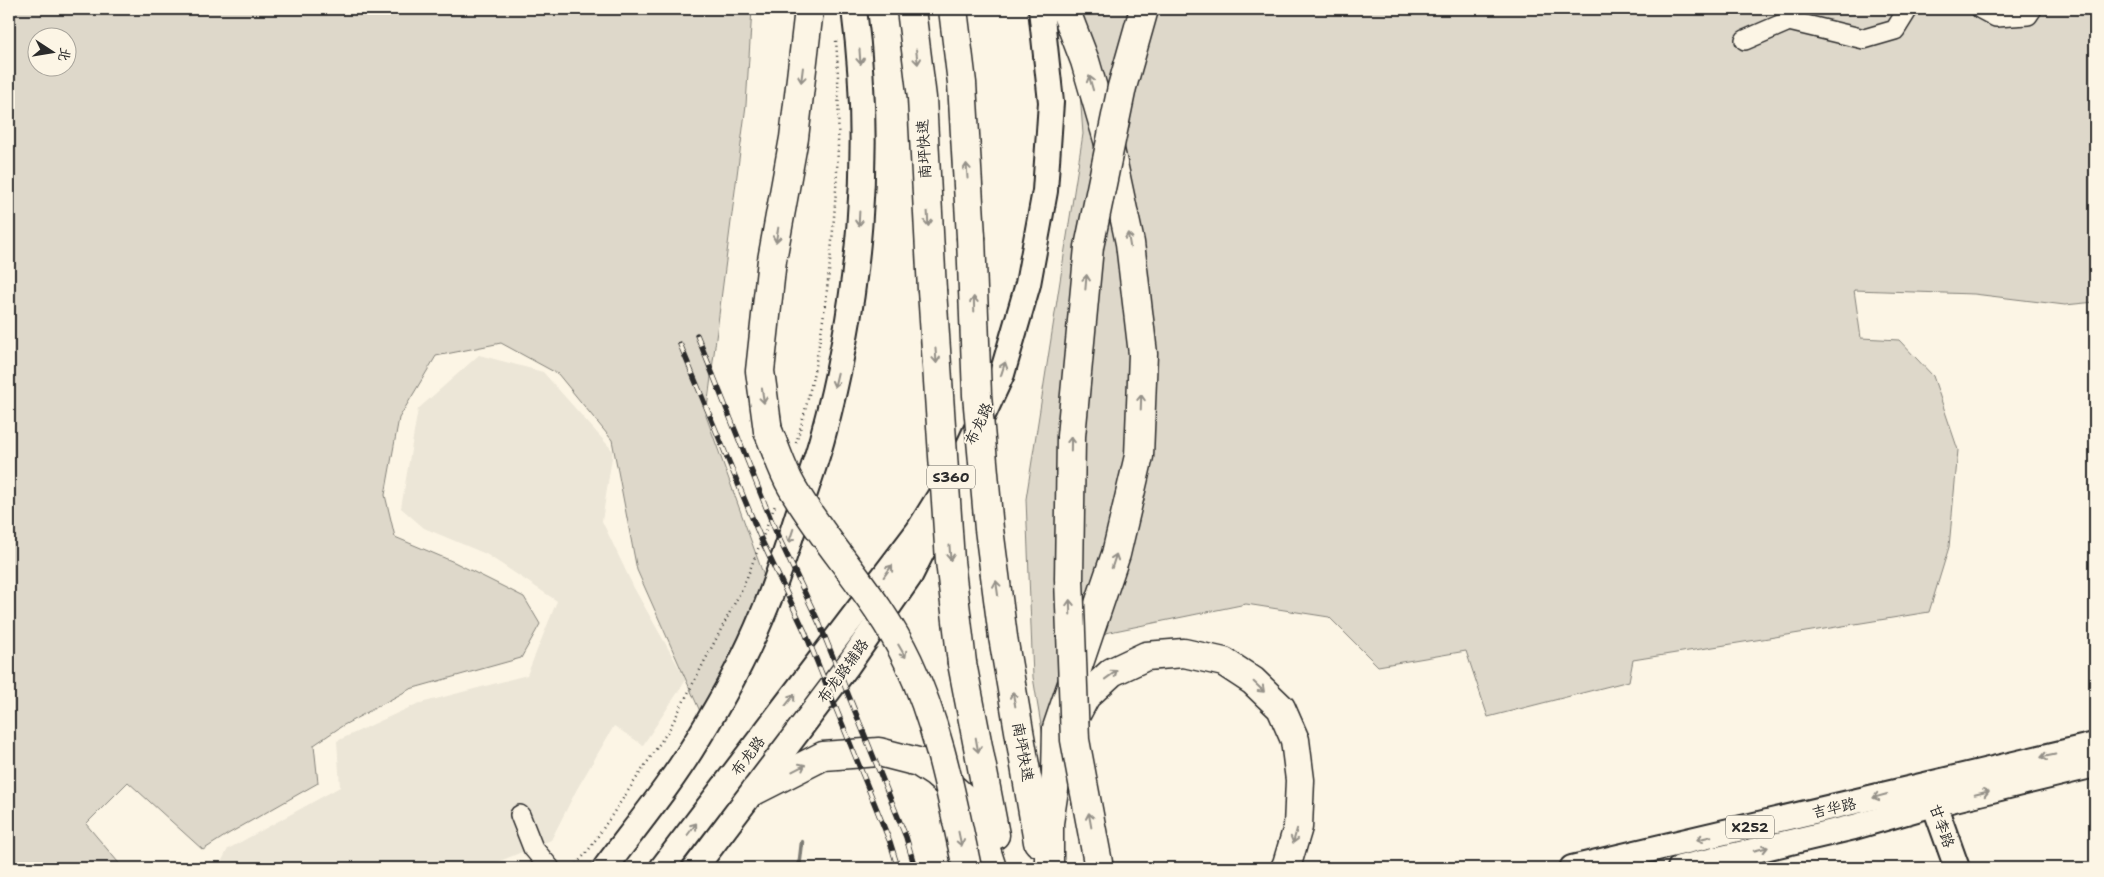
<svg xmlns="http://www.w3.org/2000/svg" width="2104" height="877" viewBox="0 0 2104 877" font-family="'Shantell Sans','LXGW WenKai TC',sans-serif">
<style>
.built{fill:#ece6d7}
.green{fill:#ded8ca;stroke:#84827a;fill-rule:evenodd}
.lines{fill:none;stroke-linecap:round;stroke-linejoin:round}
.stream{stroke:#7d7b74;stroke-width:4.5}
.minor-casing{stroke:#2b2b2b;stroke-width:22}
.major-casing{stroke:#2b2b2b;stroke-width:28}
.highway-casing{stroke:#2b2b2b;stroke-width:31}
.path{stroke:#2b2b2b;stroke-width:2.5;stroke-dasharray:1 4;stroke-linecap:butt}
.minor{stroke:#fcf5e5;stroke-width:19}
.major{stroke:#fcf5e5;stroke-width:24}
.highway{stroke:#fcf5e5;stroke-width:28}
.rail-casing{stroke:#2b2b2b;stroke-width:5.5}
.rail{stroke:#fcf5e5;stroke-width:4;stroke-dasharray:11;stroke-linecap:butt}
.highway-bridge-casing{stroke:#2b2b2b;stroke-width:31;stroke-linecap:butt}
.highway-bridge{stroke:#fcf5e5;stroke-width:28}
.oneway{stroke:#949088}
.labels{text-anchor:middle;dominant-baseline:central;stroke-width:4;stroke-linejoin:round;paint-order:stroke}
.shield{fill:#fcf5e5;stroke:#6a6863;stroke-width:1}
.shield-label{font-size:14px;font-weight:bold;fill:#2b2b2b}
.street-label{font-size:15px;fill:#2b2b2b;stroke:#fcf5e5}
</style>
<rect width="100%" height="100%" fill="#fcf5e5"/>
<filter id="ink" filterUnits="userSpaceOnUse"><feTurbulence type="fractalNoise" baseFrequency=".02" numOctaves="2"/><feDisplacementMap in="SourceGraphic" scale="10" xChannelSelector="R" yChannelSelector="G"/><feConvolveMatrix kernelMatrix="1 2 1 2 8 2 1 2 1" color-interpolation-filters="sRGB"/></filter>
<g filter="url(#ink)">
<path class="built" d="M 479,355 L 543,372 L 613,451 L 602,521 L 634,588 L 686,680 L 643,745 L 614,726 L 577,789 L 551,840 L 483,868 L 218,868 L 228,849 L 340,787 L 337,741 L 417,704 L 527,675 L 557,601 L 486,554 L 424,528 L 401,508 L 418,409 Z"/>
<g class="green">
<path d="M 9,9 L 752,9 L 746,105 L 706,416 L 770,593 L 703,718 L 637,570 L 612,440 L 558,374 L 501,343 L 436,356 L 399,418 L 385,495 L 395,537 L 454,562 L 524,597 L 540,624 L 521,658 L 410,689 L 342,726 L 314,745 L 318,783 L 228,834 L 203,850 L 128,782 L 86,824 L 123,868 L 9,868 ZM 38,38 L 68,38 L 68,68 L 38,68 Z"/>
<path d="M 1074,9 L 2095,9 L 2095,302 L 2065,305 L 1974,294 L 1854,290 L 1861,338 L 1899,340 L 1933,376 L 1958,450 L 1949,547 L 1929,612 L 1633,660 L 1629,681 L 1488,717 L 1466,651 L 1378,666 L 1329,617 L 1246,604 L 1105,633 L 1045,749 L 1033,677 L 1026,499 L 1083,134 Z"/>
</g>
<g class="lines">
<path class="stream" d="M 799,868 L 802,842"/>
<defs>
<g id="minor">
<path d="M 1981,9 L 1996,17 L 2028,15 L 2032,9"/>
<path d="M 1745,40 L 1789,21 L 1864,39 L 1895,30 L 1908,9"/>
<path d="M 520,815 L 533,848 L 550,868"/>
</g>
<g id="major">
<path d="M 1929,790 L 1957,868"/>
<path d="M 605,868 C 637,825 672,783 699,737 C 723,698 746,656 763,614 C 778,579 789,541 801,505 C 808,483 816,461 822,439 C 860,300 873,152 854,9"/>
<path d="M 662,868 L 918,531 L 963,458 L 1002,374 L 1028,284 L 1045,191 L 1051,102 L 1041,9"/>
<path d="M 695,868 L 848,665 L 910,576 L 936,524"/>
<path d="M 1572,868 L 2095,745"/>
<path d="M 1680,868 L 1854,827 L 1934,804 L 2095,765"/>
</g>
<g id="highway">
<path d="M 911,9 L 922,98 L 932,290"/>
<path d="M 953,9 L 962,83 L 971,237"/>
<path d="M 768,431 L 760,371 L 772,260 L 794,138 L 809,9"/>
<path d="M 1003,637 L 1038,842"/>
<path d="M 962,663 L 995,835"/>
<path d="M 1071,724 L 1086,696 L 1112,672 L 1146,656 L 1184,653 L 1224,662 L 1253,681 L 1281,708 L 1295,740 L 1300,780 L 1298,827 L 1287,864 L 1285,868"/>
<path d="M 756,790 L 823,756 L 879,752 L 918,762 L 935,773 L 965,799 L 975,816 L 992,868"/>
<path d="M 1049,868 L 1049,823 L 1056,776 L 1057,728 L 1116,554 L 1139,456 L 1143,354 L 1130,243 L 1108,140 L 1085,61 L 1065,9"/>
</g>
</defs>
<use href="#minor" class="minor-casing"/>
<use href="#major" class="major-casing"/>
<use href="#highway" class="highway-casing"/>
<g class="path">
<path d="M 796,443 C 816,377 826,310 832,241 C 838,175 841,107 836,40"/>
<path d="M 573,868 L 588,851 L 670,728 L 744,585 L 776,503"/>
</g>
<use href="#minor" class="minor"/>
<use href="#major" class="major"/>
<use href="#highway" class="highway"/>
<defs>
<g id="rail">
<path d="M 697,335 L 776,532 L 820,625 L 906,837 L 915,868"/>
<path d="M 680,344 L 761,539 L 805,632 L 890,842 L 898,868"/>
</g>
</defs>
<use href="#rail" class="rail-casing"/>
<use href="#rail" class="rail"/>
<defs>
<g id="highway-bridge">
<path d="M 971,237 L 977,395 L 989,529 L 1003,637"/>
<path d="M 932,290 L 950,561 L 962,663"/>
<path d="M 768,431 C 776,449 782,470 792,487 C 827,547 878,597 908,661 C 939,726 952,798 967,868"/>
<path d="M 1099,868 L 1075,740 L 1069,579 L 1071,436 L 1089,247 L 1122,87 L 1144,9"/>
</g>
</defs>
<use href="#highway-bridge" class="highway-bridge-casing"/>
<use href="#highway-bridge" class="highway-bridge"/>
</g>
<defs><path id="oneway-shaft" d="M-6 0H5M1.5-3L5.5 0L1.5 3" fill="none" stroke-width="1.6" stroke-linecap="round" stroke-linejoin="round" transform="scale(1.25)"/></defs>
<g class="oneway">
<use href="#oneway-shaft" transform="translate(860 57) rotate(86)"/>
<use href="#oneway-shaft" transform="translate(917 57) rotate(83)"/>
<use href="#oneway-shaft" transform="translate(802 75) rotate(97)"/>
<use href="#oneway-shaft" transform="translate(1091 83) rotate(-106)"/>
<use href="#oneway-shaft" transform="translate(967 171) rotate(-94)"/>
<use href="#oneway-shaft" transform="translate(859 219) rotate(93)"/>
<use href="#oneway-shaft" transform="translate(928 219) rotate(87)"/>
<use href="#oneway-shaft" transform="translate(777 235) rotate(100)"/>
<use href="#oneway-shaft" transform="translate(1129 240) rotate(-100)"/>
<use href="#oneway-shaft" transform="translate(1086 282) rotate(-85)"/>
<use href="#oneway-shaft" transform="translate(974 304) rotate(-92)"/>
<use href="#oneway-shaft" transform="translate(936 356) rotate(86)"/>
<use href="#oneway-shaft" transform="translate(1003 369) rotate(-72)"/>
<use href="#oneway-shaft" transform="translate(836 380) rotate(103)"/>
<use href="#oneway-shaft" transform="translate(763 396) rotate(82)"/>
<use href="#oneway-shaft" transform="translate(1141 402) rotate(-88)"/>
<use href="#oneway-shaft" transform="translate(1071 444) rotate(-89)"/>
<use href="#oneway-shaft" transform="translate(791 536) rotate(108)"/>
<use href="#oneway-shaft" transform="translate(950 553) rotate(86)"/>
<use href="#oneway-shaft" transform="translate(1114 561) rotate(-72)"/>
<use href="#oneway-shaft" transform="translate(888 571) rotate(-54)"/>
<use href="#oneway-shaft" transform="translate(997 588) rotate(-98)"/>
<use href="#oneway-shaft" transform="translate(1070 607) rotate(-92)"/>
<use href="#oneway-shaft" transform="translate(902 651) rotate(60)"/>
<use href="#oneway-shaft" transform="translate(1111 675) rotate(-36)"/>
<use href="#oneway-shaft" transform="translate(1259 687) rotate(44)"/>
<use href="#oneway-shaft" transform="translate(1014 699) rotate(-100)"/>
<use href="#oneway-shaft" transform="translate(790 700) rotate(-52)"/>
<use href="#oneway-shaft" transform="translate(977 745) rotate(80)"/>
<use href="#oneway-shaft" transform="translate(2048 756) rotate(168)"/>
<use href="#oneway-shaft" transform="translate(799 768) rotate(-27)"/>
<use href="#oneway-shaft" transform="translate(1982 793) rotate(-13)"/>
<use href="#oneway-shaft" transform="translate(1880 796) rotate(165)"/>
<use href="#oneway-shaft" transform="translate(1090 820) rotate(-100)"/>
<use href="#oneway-shaft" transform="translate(692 829) rotate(-53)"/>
<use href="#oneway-shaft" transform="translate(1295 836) rotate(106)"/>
<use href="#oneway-shaft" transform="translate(1704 838) rotate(167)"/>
<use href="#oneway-shaft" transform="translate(960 839) rotate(78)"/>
<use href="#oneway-shaft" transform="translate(1761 849) rotate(-13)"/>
</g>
</g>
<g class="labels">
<g class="shield">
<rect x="927" y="465.5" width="48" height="23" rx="4"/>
<rect x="1726" y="815.5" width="48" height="23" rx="4"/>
</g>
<g class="shield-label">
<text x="951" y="477">S360</text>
<text x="1750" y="827">X252</text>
</g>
<g class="street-label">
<text transform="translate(924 149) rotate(-93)">南坪快速</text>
<text transform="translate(979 424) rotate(-65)">布龙路</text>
<text transform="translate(843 671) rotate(-54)">布龙路辅路</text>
<text transform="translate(1023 752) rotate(80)">南坪快速</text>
<text transform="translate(748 756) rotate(-53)">布龙路</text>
<text transform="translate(1834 808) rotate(-13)">吉华路</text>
<text transform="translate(1942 826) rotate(70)">甘李路</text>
</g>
</g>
<rect width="2104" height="877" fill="none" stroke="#fcf5e5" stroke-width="30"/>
<rect x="15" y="15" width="2074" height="847" fill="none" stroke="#2b2b2b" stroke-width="2" filter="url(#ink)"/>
<g transform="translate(52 52) rotate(102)"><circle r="24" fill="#fcf5e5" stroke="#a8a49b"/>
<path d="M0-4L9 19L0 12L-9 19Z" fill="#2b2b2b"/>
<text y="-8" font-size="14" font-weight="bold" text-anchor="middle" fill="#2b2b2b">北</text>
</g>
</svg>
